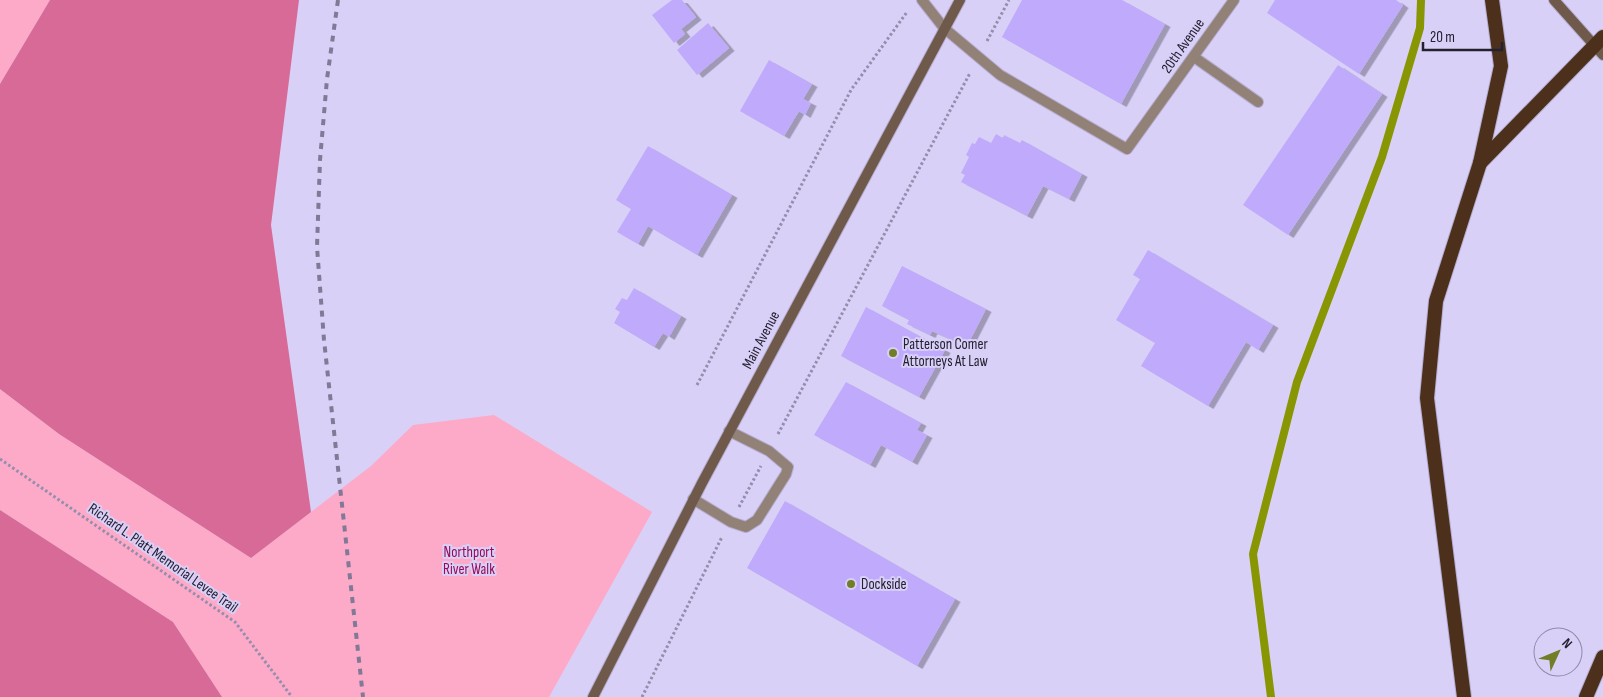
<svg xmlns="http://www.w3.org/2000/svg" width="1603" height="697" viewBox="0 0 1603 697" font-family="'Sofia Sans Condensed',sans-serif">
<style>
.green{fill:#fda9c8}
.forest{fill:#d76a97}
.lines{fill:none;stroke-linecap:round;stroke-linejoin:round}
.stream{stroke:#889603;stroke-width:8}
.building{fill:#c0aafc;filter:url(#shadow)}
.service-casing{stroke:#b5add0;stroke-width:12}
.minor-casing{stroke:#b5add0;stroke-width:12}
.secondary-casing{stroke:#b5add0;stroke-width:12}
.trunk-casing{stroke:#b5add0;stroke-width:16}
.path{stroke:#948dab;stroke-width:3;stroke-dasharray:2.5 2.5;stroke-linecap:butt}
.service{stroke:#918177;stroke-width:10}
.minor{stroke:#918177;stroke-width:10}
.secondary{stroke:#6f594a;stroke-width:10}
.trunk{stroke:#4c301c;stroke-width:14}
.rail{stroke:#807a96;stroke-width:4;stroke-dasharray:6 6;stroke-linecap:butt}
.poi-dot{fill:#727d28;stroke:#d9d0f8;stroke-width:2}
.labels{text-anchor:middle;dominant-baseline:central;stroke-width:4;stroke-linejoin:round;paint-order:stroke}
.street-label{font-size:15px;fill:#24202f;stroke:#d9d0f8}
.poi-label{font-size:15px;fill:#24202f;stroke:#d9d0f8;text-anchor:start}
.park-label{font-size:15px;fill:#950956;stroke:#d9d0f8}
</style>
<defs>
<filter id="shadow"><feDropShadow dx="5.5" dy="3" stdDeviation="0" flood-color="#0004"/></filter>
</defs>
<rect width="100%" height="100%" fill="#d9d0f8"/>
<g class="green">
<path d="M 0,0 L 50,0 L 0,84 Z"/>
<path d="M 0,389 L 59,434 L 251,558 L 371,466 L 413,425 L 494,415 L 652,512 L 549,697 L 222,697 L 173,622 L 0,510 Z"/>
</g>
<g class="forest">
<path d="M 50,0 L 299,0 L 271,225 L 311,512 L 251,558 L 59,434 L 0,389 L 0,84 Z"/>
<path d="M 0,510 L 173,622 L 222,697 L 0,697 Z"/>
</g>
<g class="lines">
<path class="stream" d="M 1271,697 L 1253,554 L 1297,382 L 1382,157 L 1420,28 L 1421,0"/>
</g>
<g class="building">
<path d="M 672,0 L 682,0 L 696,17 L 681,29 L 685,34 L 674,43 L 652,15 Z"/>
<path d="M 1022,0 L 1122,0 L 1165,24 L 1121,104 L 1002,37 Z"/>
<path d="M 1275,0 L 1396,0 L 1403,5 L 1359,74 L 1267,13 Z"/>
<path d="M 708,23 L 729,48 L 697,75 L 677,50 Z"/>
<path d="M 769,60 L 812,84 L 803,99 L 811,103 L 805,115 L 799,111 L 784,136 L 740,111 Z"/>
<path d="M 1338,65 L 1382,94 L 1288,235 L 1243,205 Z"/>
<path d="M 996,134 L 1003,138 L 1004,135 L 1020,143 L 1022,140 L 1082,174 L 1069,199 L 1043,186 L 1027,216 L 961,182 L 965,175 L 961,173 L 969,157 L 966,155 L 972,143 L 975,144 L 979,137 L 991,143 Z"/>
<path d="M 648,146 L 732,195 L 697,255 L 648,226 L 638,244 L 617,232 L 631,209 L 616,200 Z"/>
<path d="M 1148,250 L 1273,325 L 1258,350 L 1246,342 L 1208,406 L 1141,366 L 1155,343 L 1116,320 L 1140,279 L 1133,275 Z"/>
<path d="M 902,266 L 986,309 L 967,346 L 932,331 L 930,335 L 907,324 L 909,320 L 882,306 Z"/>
<path d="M 634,288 L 681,316 L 669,337 L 663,333 L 654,347 L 614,323 L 620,312 L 615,309 L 622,298 L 627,300 Z"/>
<path d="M 866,307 L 945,350 L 919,397 L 841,356 Z"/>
<path d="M 846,382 L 921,423 L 917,430 L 927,435 L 912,462 L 881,445 L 870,465 L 814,435 Z"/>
<path d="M 785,501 L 955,599 L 917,666 L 747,568 Z"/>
</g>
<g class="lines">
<defs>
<g id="service">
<path d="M 1194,57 L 1258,102"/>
<path d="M 693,499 L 731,522 L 746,527 L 757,520 L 786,474 L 788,467 L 769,451 L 729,431"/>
</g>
<path id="minor" d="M 922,0 L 944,28 L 1000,75 L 1127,149 L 1234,0"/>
<g id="secondary">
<path d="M 1554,0 L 1603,55"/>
<path d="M 593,697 L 702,483 L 960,0"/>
</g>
<g id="trunk">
<path d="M 1480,163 L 1603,37"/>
<path d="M 1464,697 L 1427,398 L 1436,301 L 1480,163 L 1501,66 L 1492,0"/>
<path d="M 1586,697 L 1603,657"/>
</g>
</defs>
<use href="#service" class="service-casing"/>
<use href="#minor" class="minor-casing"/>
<use href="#secondary" class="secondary-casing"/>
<use href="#trunk" class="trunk-casing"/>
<g class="path">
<path d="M 987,41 L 1009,0"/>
<path d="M 697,385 L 851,90 L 907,12"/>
<path d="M 778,434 L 970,73"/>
<path d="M 0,459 L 235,622 L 292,697"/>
<path d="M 739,507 L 761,466"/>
<path d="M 642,697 L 722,537"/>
</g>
<use href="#service" class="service"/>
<use href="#minor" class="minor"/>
<use href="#secondary" class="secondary"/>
<use href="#trunk" class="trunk"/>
<path class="rail" d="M 338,0 L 327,79 L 320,160 L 317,247 L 324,340 L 363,697"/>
</g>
<g class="poi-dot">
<circle cx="893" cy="353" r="5"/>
<circle cx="851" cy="584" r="5"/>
</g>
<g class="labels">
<g class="street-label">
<text transform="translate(1183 46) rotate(-55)">20th Avenue</text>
<text transform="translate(761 340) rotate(-62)">Main Avenue</text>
<text transform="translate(163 558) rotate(35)">Richard L. Platt Memorial Levee Trail</text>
</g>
<g class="poi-label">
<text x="903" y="344">Patterson Comer<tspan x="903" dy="17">Attorneys At Law</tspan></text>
<text x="861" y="584">Dockside</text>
</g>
<g class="park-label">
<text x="469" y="552">Northport<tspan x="469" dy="17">River Walk</tspan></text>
</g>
</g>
<g transform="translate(1558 652) rotate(46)"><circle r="24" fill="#d9d0f8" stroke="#918aa8"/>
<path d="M0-4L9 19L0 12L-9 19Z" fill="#727d28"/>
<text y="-8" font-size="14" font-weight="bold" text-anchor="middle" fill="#24202f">N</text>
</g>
<path d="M1423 42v8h79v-8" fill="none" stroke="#24202f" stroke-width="2.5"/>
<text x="1430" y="42" font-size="15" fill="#24202f" stroke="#d9d0f8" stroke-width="4" paint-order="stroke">20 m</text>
</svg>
